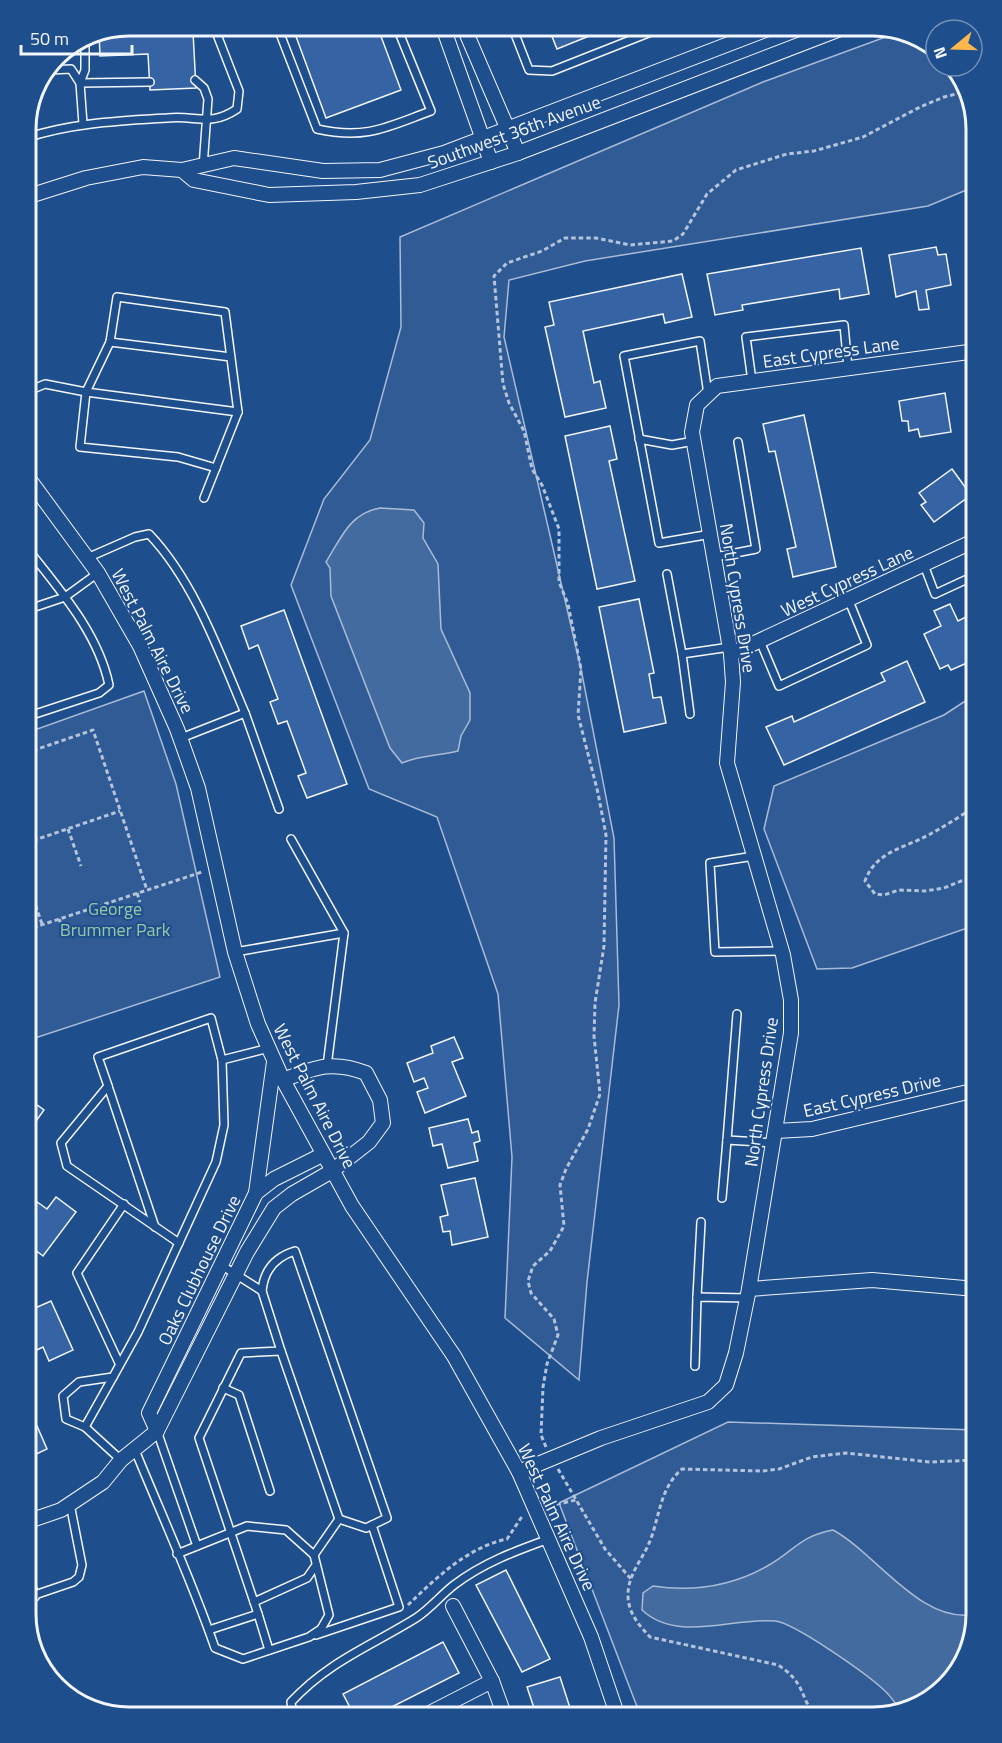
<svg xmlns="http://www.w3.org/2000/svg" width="1002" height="1743" viewBox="0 0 1002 1743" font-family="'Titillium Web',sans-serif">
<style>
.built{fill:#305b95;stroke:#a8bbd7;stroke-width:1.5}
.water{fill:#446ba0;stroke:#a8bbd7;stroke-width:1.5}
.building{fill:#3563a3;stroke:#f2f6ff;stroke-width:1.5}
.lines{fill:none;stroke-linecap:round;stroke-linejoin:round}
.lane-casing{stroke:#f2f6ff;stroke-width:10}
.street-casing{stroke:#f2f6ff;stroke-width:16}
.path{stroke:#b3c4dc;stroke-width:3;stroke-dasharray:4.5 3;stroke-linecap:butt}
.lane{stroke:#1f4e8c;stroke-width:7}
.street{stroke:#1f4e8c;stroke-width:14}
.labels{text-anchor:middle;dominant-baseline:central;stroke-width:4.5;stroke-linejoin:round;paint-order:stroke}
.street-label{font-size:18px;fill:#f2f6ff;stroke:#1f4e8c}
.park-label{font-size:18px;fill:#97c8a6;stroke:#1f4e8c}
.rim{fill:none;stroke:#f2f6ff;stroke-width:3}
</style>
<rect width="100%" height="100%" fill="#1f4e8c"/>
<g class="built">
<path d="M 899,32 L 931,43 L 936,49 L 936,66 L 951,66 L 966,84 L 976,129 L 976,186 L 928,206 L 585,261 L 509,280 L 504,337 L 581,669 L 614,838 L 619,1005 L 587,1282 L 579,1380 L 505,1318 L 512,1157 L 498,994 L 437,817 L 369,789 L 291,585 L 324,499 L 370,440 L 401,327 L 400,237 L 763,82 Z"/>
<path d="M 144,691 L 176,784 L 220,977 L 26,1041 L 26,733 Z"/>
<path d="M 976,694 L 976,925 L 852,968 L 817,969 L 764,829 L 774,786 L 944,715 Z"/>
<path d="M 728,1422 L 976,1430 L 976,1614 L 959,1671 L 918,1707 L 873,1717 L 641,1717 L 559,1503 Z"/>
</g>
<g class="water">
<path d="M 380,508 L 414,510 L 424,523 L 423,538 L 438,564 L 441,629 L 470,693 L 470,720 L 461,736 L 458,751 C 438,756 420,755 402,763 L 390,748 L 331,596 L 330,568 L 326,562 C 341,538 350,513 380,508 Z"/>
<path d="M 833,1530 C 876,1553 922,1626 976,1614 L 959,1671 L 918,1707 L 902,1711 C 895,1704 891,1696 884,1690 C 868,1675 795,1623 775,1621 C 733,1617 677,1643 642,1610 L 643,1593 L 653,1586 C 694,1592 733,1586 769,1565 C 795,1550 800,1536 833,1530 Z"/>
</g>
<g class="building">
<path d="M 609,28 L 557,49 L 549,29 Z"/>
<path d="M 294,31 L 379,31 L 401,90 L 326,118 Z"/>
<path d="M 193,32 L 196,88 L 150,90 L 148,54 L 100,56 L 99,33 Z"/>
<path d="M 976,243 L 976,284 L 971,285 L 966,252 L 975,250 L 974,244 Z"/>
<path d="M 936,247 L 938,255 L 946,254 L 951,285 L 926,290 L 929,309 L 919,310 L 916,291 L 896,297 L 889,255 Z"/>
<path d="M 861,248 L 869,294 L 840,299 L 839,289 L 742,305 L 743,310 L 715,315 L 707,274 Z"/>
<path d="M 682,274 L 692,317 L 665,323 L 663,314 L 583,331 L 594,383 L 600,381 L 606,408 L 565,417 L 545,327 L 554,325 L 549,302 Z"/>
<path d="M 945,393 L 951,432 L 920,437 L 918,429 L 909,431 L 908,421 L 902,421 L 899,401 Z"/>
<path d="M 804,415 L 836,567 L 793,577 L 787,549 L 796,547 L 775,451 L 769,452 L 763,424 Z"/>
<path d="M 610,426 L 617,459 L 609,461 L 635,581 L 597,589 L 565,436 Z"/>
<path d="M 952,469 L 971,495 L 934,522 L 921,505 L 926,502 L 919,493 Z"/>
<path d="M 639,599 L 654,673 L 649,674 L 653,698 L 661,697 L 666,723 L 624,732 L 599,607 Z"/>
<path d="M 950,604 L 958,621 L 976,612 L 976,659 L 951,670 L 948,665 L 940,669 L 924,634 L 941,626 L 934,611 Z"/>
<path d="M 284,610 L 347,784 L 307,798 L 298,776 L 306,773 L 287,721 L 278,724 L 270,702 L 278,699 L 258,645 L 249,649 L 241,626 Z"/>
<path d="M 907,661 L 925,702 L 784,765 L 766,727 L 792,716 L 794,722 L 885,681 L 881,673 Z"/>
<path d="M 454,1037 L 463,1058 L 452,1062 L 466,1096 L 425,1113 L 417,1092 L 428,1088 L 424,1078 L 414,1082 L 407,1063 L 433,1053 L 431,1046 Z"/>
<path d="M 26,1097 L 44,1110 L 29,1131 L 26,1129 Z"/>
<path d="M 468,1119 L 472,1133 L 478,1131 L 480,1141 L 474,1143 L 478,1161 L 448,1168 L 442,1144 L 433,1146 L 429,1128 Z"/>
<path d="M 475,1178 L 488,1237 L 452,1245 L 450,1231 L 443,1232 L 440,1217 L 448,1215 L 441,1185 Z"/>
<path d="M 26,1194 L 47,1209 L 56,1197 L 76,1212 L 43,1256 L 26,1243 Z"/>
<path d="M 51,1301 L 73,1350 L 49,1361 L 43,1347 L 26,1355 L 26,1312 Z"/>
<path d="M 37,1426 L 47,1449 L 26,1459 L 26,1431 Z"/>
<path d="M 506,1570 L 550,1659 L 522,1672 L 476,1585 Z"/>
<path d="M 443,1642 L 459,1673 L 372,1717 L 355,1717 L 343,1694 Z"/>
<path d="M 560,1677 L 573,1717 L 537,1717 L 527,1687 Z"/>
</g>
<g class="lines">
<defs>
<g id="lane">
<path d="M 513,29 L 529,70 L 552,71 L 661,28"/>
<path d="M 279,31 L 317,129 C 366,140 387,127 431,111 L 398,30"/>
<path d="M 49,70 L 71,69 L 80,83 L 85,70 L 85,37"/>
<path d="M 195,80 L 204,88 L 208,99 L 203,167"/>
<path d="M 83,124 L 80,83 L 150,82"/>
<path d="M 26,138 C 72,123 119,121 167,118 C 197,115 210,127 237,109 L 239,91 L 216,32"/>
<path d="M 110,342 L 86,392 L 238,412 L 204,498"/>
<path d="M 231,357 L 110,342 L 117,297 L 225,312 L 238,412"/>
<path d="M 752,381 L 746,337 L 844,325 L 848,368"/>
<path d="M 26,392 L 45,384 L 86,392 L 80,447 L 178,457 L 216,468"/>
<path d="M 708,394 L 700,341 L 624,356 L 659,543 L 711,534"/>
<path d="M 639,439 L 672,445 L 694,441"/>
<path d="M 715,557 L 756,549 L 738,442"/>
<path d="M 87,558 L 135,537 L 149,534 C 194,581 220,654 245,713"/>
<path d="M 924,565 L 935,594 L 976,575"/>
<path d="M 667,574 L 682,654"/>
<path d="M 26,610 L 65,597 L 98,573"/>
<path d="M 760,641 L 779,686 L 867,645 L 849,601"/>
<path d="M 690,714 L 682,654 L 730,647"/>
<path d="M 26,717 L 99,693 L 109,685 C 98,632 58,588 26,547"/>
<path d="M 181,738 L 245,713 L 279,809"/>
<path d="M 291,839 L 344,933 L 327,1066"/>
<path d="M 754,856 L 710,863 L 715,952 L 782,951"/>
<path d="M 235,952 L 344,933"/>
<path d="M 108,1086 L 155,1227"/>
<path d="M 727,1140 L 737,1014"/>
<path d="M 722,1198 L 727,1140 L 774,1143"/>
<path d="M 179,1243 L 67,1166 L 61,1143 L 108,1086 L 98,1057 L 211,1018 L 222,1060"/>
<path d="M 221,1265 L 262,1291 L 281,1351 L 241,1353 L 199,1438 L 254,1602"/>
<path d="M 262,1291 C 264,1270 275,1257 295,1251 L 387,1518 L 366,1528 L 339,1519"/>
<path d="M 697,1297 L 701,1222"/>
<path d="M 281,1351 L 339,1519"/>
<path d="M 119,1363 L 77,1273 L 124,1204"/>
<path d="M 695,1366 L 697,1297 L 748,1298"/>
<path d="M 223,1388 L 239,1395 L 270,1491"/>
<path d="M 85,1427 L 113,1377"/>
<path d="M 157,1431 L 197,1546"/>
<path d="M 135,1450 C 162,1516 192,1581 215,1648 L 243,1659 L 309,1637 L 321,1629 L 329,1615 L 314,1555 L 286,1530 L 247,1526 L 177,1554"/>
<path d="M 121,1460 L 85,1427 L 66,1419 L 63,1396 L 79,1382 L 113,1377 L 138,1332 L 216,1162 L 224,1125 L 222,1060 L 269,1048"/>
<path d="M 314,1555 L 339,1519"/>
<path d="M 26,1563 L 35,1597"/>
<path d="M 26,1598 L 73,1582 L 79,1577 L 82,1565 L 70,1504"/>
<path d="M 258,1614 L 254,1602 L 307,1578 L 316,1565"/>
<path d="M 209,1630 L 258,1614 L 269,1650"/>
<path d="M 316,1635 L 399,1607 L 372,1525"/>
<path d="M 293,1717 L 291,1702 C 329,1661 371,1646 416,1618 C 430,1609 441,1595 454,1585 C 483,1563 515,1551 549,1539"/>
</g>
<g id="street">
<path d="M 444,30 L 491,162"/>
<path d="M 465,30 L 518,153"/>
<path d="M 182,170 L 194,180 L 269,195 L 356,192 L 420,185 L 518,153 L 848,26"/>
<path d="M 26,197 L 86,178 L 143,167 L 182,170 L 234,158 L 323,171 L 380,170 L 444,153 L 773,27"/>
<path d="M 26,475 L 98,573 L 140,646 L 177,729 L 198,788 L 235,952 L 258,1024 L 283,1080 L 352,1206 L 454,1356 L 519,1472 L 591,1637 L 618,1717"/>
<path d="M 731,654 L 976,540"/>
<path d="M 776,1131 L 812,1129 L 976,1090"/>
<path d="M 256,1193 L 274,1062"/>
<path d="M 749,1289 L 872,1280 L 976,1289"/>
<path d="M 157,1431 L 149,1413 L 256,1193 L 274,1179 L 322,1155"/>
<path d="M 519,1472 L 601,1438 L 708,1402 L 726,1385 L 736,1353 L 749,1289 L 791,1033 L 791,1000 L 783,955 L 727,763 L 733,682 L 731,654 L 692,432 L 697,405 L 717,386 L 976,351"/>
<path d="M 26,1522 L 61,1510 L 103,1482 L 121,1460 L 157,1431 L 247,1252 L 274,1208 L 292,1194 L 332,1171 L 369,1142 L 383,1123 L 380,1100 L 366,1073 C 332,1060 316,1067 283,1080"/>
<path d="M 453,1606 L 492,1681 L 505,1717"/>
<path d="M 422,1717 L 492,1681"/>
</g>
</defs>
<use href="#lane" class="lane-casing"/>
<use href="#street" class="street-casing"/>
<g class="path">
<path d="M 26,753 L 93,730 L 147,890"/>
<path d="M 68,829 L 81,866"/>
<path d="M 26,843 L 120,811"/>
<path d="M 976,875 L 944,888 L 925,891 L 899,890 L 884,895 L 875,894 L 865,881 C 876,850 907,848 932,833 C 947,825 962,815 976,806"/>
<path d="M 26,877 L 42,924"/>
<path d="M 137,893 L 140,902"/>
<path d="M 59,919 L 63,929"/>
<path d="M 26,930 L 202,872"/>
<path d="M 546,1447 L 541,1435 L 543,1387 L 547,1364 L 558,1335 L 554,1319 L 531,1293 L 528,1281 L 533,1266 L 550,1251 L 564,1226 L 560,1185 L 566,1169 L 588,1129 L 600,1094 L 594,1036 L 595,1003 L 604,946 L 606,835 L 598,793 L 578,715 L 581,669 L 568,604 L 559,582 L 559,529 L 542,485 L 532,469 L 524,431 L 509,403 L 503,384 L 494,276 L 507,263 L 542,251 L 565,238 L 596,238 L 630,245 L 673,241 L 683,234 L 707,194 L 736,170 L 787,154 L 814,151 L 863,137 L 920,107 L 944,97 L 968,91"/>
<path d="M 558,1469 L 605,1549 L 631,1579"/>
<path d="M 549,1506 L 576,1500"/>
<path d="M 408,1605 C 436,1578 468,1547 507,1539 L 523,1515"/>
<path d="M 816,1717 C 799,1696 806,1683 778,1665 L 650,1637 C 639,1625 629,1614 628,1597 C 627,1575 643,1559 650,1541 C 660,1515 660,1488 682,1469 L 762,1471 L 779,1469 L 812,1457 L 846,1453 L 930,1462 L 976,1460"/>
</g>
<use href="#lane" class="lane"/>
<use href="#street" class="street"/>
</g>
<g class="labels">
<g class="street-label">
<text transform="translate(514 132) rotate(-20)">Southwest 36th Avenue</text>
<text transform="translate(831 352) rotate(-8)">East Cypress Lane</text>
<text transform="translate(847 581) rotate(-25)">West Cypress Lane</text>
<text transform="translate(738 598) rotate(81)">North Cypress Drive</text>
<text transform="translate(153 641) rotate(63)">West Palm Aire Drive</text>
<text transform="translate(761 1092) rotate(-82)">North Cypress Drive</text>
<text transform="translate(872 1095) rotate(-13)">East Cypress Drive</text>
<text transform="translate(315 1096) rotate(63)">West Palm Aire Drive</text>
<text transform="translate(199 1270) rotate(-64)">Oaks Clubhouse Drive</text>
<text transform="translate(557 1517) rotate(65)">West Palm Aire Drive</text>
</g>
<g class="park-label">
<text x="115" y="908">George<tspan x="115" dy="21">Brummer Park</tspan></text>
</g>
</g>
<path d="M0 0H1002V1743H0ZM129 36H873A93 93 0 0 1 966 129V1614A93 93 0 0 1 873 1707H129A93 93 0 0 1 36 1614V129A93 93 0 0 1 129 36Z" fill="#1f4e8c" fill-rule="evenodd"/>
<path class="rim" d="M129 36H873A93 93 0 0 1 966 129V1614A93 93 0 0 1 873 1707H129A93 93 0 0 1 36 1614V129A93 93 0 0 1 129 36Z"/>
<g transform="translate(954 48) rotate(251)"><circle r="28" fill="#1f4e8c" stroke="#7391ba" stroke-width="1.5"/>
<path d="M0-4.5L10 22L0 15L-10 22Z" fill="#ffb74d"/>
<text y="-9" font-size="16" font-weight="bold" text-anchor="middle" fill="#f2f6ff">N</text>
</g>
<path d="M21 45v9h111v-9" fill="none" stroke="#f2f6ff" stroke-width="3"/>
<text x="30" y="45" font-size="18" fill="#f2f6ff" stroke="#1f4e8c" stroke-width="4.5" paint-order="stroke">50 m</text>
</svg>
